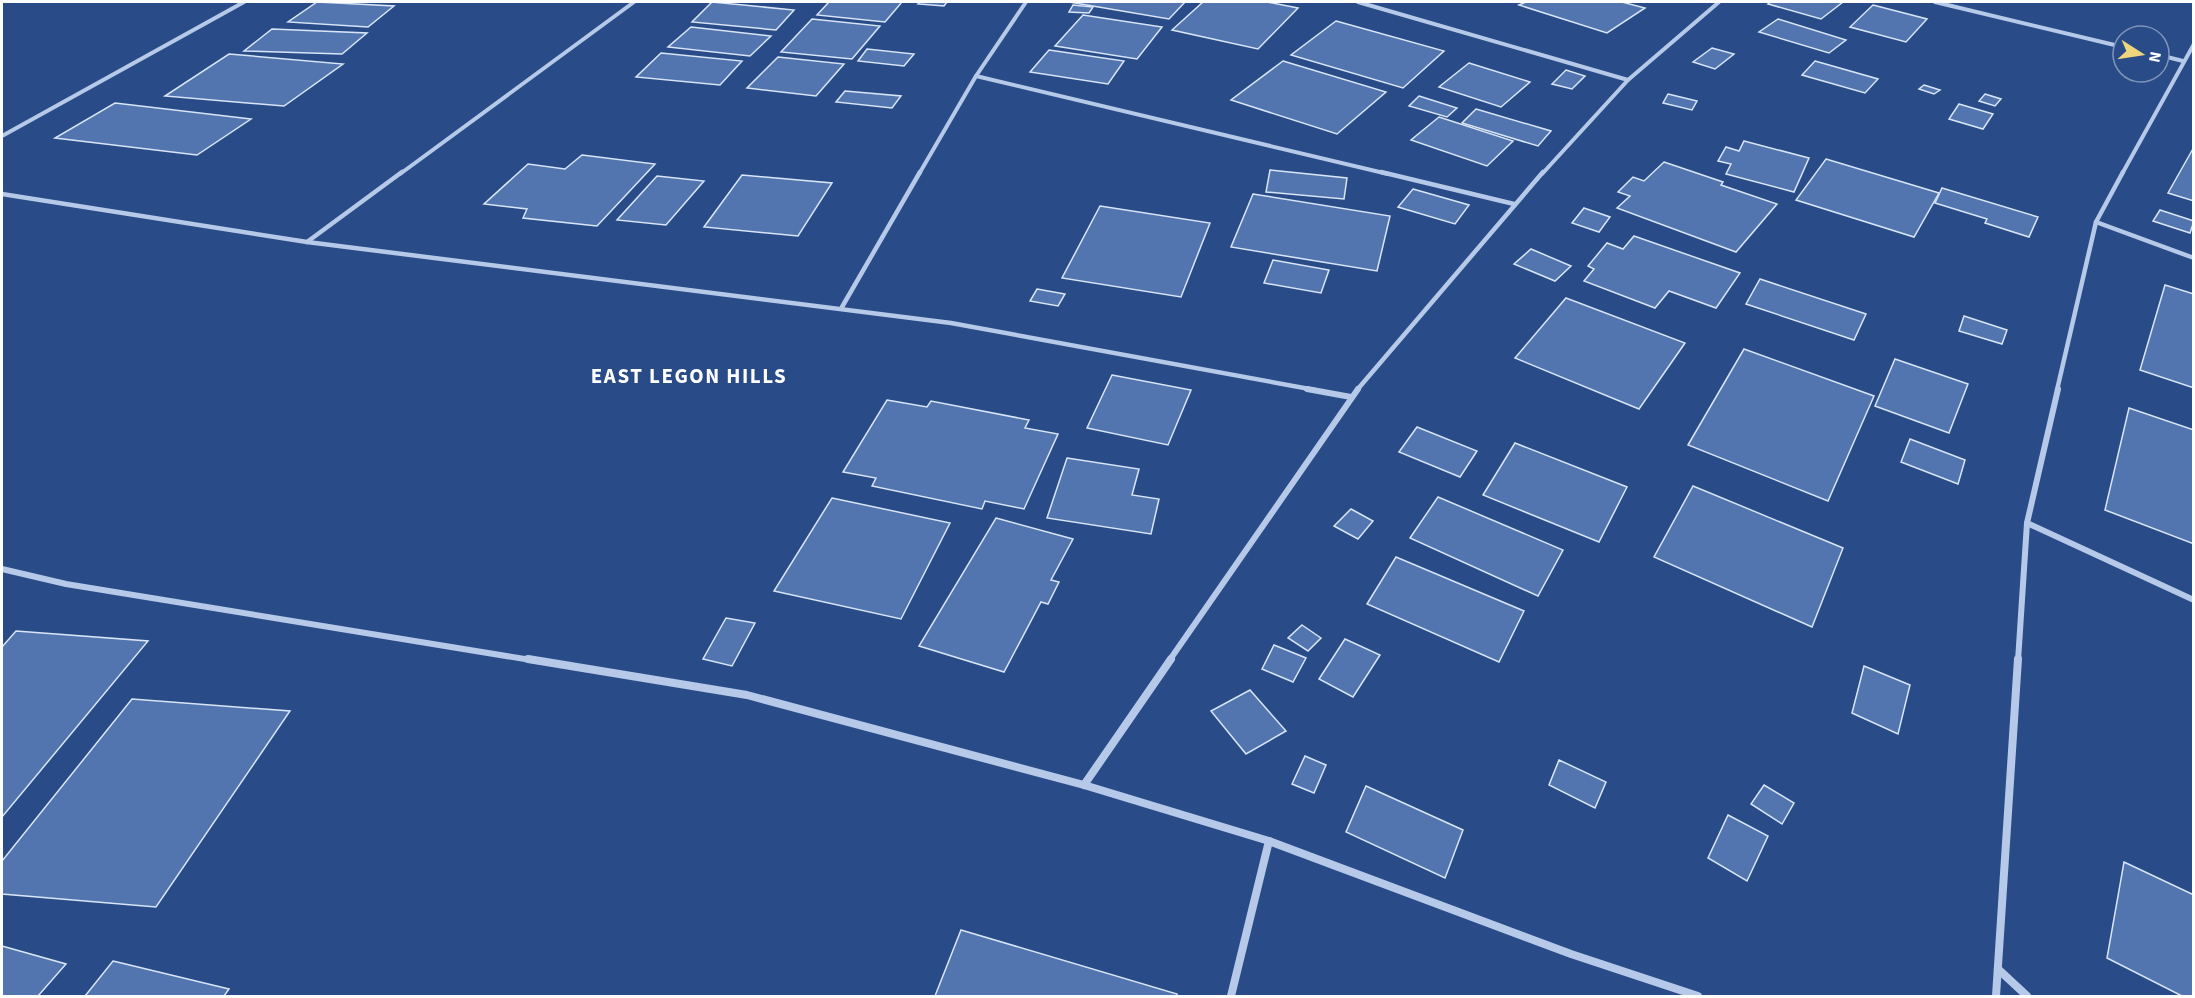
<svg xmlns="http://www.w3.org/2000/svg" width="2195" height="998" viewBox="0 0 2195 998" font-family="'Source Sans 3',sans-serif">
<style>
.building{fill:#5275af;stroke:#d9e5f7;stroke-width:1.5}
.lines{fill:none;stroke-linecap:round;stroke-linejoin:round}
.minor-far3{stroke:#b6c9e8;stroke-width:4}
.minor-far2{stroke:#b6c9e8;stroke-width:4.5}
.minor-far1{stroke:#b6c9e8;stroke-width:6}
.minor{stroke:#b6c9e8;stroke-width:8}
.labels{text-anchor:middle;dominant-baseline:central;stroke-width:4.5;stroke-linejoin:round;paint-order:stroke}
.district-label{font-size:21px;font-weight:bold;letter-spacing:1.5px;fill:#fff;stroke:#294c88}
</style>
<rect width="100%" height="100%" fill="#294c88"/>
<g class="building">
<path d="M 317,2 L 394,6 L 368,27 L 288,22 Z"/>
<path d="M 712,2 L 794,10 L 776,30 L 692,22 Z"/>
<path d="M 829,2 L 902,2 L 885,22 L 817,15 Z"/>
<path d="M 920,2 L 947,2 L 944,6 L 918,4 Z"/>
<path d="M 1069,2 L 1185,2 L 1169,19 Z"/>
<path d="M 1203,2 L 1267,2 L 1298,8 L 1258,49 L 1172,30 Z"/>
<path d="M 1526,2 L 1622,2 L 1645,8 L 1607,33 L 1519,5 Z"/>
<path d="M 1771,2 L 1843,2 L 1821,19 L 1768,4 Z"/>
<path d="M 1073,5 L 1093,7 L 1089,13 L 1069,12 Z"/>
<path d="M 1873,5 L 1927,19 L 1906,42 L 1850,27 Z"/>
<path d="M 1083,15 L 1162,27 L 1137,59 L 1055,46 Z"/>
<path d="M 812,19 L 880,26 L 852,59 L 781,52 Z"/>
<path d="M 1778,19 L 1846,40 L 1829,53 L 1759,32 Z"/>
<path d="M 1336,21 L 1444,51 L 1403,88 L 1291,55 Z"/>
<path d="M 691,27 L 771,36 L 750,56 L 668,47 Z"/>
<path d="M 272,29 L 367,33 L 342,54 L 244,51 Z"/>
<path d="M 1712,48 L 1734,54 L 1715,69 L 1693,62 Z"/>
<path d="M 867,49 L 914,54 L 904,66 L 858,61 Z"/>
<path d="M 1049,50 L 1124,61 L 1108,84 L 1030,72 Z"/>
<path d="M 661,53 L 742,61 L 720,85 L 636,77 Z"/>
<path d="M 229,54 L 343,64 L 284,106 L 165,96 Z"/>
<path d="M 778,57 L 844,64 L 816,96 L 747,88 Z"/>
<path d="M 1283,61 L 1386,92 L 1337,134 L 1231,100 Z"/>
<path d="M 1815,61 L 1878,79 L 1865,93 L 1802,75 Z"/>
<path d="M 1469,63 L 1530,82 L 1501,107 L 1439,87 Z"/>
<path d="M 1566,70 L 1585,76 L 1572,89 L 1552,84 Z"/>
<path d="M 1924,85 L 1940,90 L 1934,94 L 1919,89 Z"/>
<path d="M 845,91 L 901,96 L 892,108 L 836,102 Z"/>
<path d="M 1668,94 L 1697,101 L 1692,110 L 1663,103 Z"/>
<path d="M 1985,94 L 2001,99 L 1995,106 L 1979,101 Z"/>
<path d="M 1419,96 L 1457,108 L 1447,117 L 1409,106 Z"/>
<path d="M 115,103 L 251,119 L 197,155 L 55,138 Z"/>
<path d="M 1959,104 L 1993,114 L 1983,129 L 1949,119 Z"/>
<path d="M 1476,109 L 1551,131 L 1538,146 L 1462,123 Z"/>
<path d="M 1439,117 L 1513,141 L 1487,166 L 1411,140 Z"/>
<path d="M 1744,141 L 1809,158 L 1794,192 L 1726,174 L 1731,164 L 1718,161 L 1726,147 L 1739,151 Z"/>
<path d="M 2194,147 L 2194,201 L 2168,193 Z"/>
<path d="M 582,155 L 655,164 L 597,226 L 523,218 L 527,209 L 484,204 L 528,164 L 565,169 Z"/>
<path d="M 1826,159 L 1939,193 L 1914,237 L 1796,200 Z"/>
<path d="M 1664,162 L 1723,182 L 1721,185 L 1777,204 L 1736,252 L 1617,208 L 1630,196 L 1618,192 L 1633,177 L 1644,181 Z"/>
<path d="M 1270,170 L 1347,178 L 1344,199 L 1266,192 Z"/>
<path d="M 742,175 L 832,183 L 798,236 L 704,227 Z"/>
<path d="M 657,176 L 704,181 L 666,225 L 617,220 Z"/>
<path d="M 1942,188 L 2038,217 L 2029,237 L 1985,223 L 1987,219 L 1935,203 Z"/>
<path d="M 1413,189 L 1469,205 L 1455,224 L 1398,207 Z"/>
<path d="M 1253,194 L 1390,216 L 1377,271 L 1231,247 Z"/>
<path d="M 1100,206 L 1210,223 L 1181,297 L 1062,278 Z"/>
<path d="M 1584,208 L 1610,217 L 1599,232 L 1572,223 Z"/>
<path d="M 2160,210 L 2194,221 L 2190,233 L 2153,221 Z"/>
<path d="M 1634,236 L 1740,273 L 1716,308 L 1669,291 L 1655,308 L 1584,281 L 1594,269 L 1588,266 L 1607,243 L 1623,249 Z"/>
<path d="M 1531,249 L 1571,266 L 1555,281 L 1514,264 Z"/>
<path d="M 1273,260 L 1329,270 L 1321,293 L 1264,283 Z"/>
<path d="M 1760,279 L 1866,314 L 1854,340 L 1746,304 Z"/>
<path d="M 2165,285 L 2194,294 L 2194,388 L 2140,370 Z"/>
<path d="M 1037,289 L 1065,294 L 1058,306 L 1030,301 Z"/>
<path d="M 1566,298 L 1685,343 L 1639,409 L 1515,358 Z"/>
<path d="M 1964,316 L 2007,330 L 2002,344 L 1959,331 Z"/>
<path d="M 1744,349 L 1874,396 L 1828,501 L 1688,445 Z"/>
<path d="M 1895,359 L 1968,384 L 1949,433 L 1875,406 Z"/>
<path d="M 1112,375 L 1191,390 L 1168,445 L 1087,428 Z"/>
<path d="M 887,400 L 927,407 L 931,401 L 1029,420 L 1025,428 L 1058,434 L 1024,509 L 985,501 L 982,509 L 872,486 L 876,478 L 843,472 Z"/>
<path d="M 2129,408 L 2194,430 L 2194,544 L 2105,510 Z"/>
<path d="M 1417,427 L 1477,451 L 1460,477 L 1399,452 Z"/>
<path d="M 1910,439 L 1965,460 L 1958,484 L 1901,462 Z"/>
<path d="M 1515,443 L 1627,487 L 1599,542 L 1483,495 Z"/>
<path d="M 1067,458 L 1139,469 L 1132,495 L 1159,499 L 1151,534 L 1047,518 Z"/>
<path d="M 1693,486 L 1843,548 L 1812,627 L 1654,557 Z"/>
<path d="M 1438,497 L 1563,550 L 1538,596 L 1410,538 Z"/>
<path d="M 832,498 L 950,523 L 901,619 L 774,591 Z"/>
<path d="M 1351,509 L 1373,521 L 1358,539 L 1334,526 Z"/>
<path d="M 996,518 L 1073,539 L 1051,580 L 1059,582 L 1048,604 L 1041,602 L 1004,672 L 919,646 Z"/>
<path d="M 1396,557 L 1524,611 L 1499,662 L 1367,604 Z"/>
<path d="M 726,618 L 755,623 L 732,666 L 703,659 Z"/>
<path d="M 1302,625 L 1321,638 L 1308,651 L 1288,638 Z"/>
<path d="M 16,631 L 148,641 L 2,817 L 2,647 Z"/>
<path d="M 1345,639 L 1380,655 L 1353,697 L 1319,679 Z"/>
<path d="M 1274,645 L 1306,658 L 1293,682 L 1262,669 Z"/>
<path d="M 1864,666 L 1910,685 L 1898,734 L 1852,713 Z"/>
<path d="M 1250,690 L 1286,731 L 1246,754 L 1211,711 Z"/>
<path d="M 132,699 L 290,711 L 156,907 L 2,894 L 2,861 Z"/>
<path d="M 1305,756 L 1326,765 L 1314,793 L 1292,784 Z"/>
<path d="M 1559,760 L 1606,782 L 1595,808 L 1549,785 Z"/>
<path d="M 1764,785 L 1794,803 L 1782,824 L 1751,804 Z"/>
<path d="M 1366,786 L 1463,830 L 1445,878 L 1346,832 Z"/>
<path d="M 1728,815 L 1768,836 L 1747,881 L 1708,858 Z"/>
<path d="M 2124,862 L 2194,895 L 2194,996 L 2182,996 L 2107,958 Z"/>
<path d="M 961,930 L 1177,994 L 1177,996 L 935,996 Z"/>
<path d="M 2,946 L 66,964 L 38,996 L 2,996 Z"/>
<path d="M 113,961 L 229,989 L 224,996 L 85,996 Z"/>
</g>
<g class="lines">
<g class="minor-far3">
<path d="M 1358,2 L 1628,80"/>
<path d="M 1935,2 L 2123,47"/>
<path d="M 2159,55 L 2183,61"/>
<path d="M 976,76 L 1388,174"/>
<path d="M 2,136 L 244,2"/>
<path d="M 400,174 L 634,2"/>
<path d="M 919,174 L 976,76 L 1026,2"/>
<path d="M 1542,174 L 1628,80 L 1719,2"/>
<path d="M 2122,174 L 2194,44"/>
</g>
<g class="minor-far2">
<path d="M 1381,172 L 1514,204"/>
<path d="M 2,194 L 307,242 L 951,323 L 1315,390"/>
<path d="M 2096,222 L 2194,258"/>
<path d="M 307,242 L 402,172"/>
<path d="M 842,307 L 920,172"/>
<path d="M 1357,390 L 1543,172"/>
<path d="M 2057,390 L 2096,222 L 2123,172"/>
</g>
<g class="minor-far1">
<path d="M 1307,389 L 1351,397"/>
<path d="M 2027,523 L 2194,600"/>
<path d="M 2,569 L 66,584 L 537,661"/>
<path d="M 1169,661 L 1358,389"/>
<path d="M 2018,661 L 2027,523 L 2058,389"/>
</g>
<g class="minor">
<path d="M 528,659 L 747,695 L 1084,785 L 1269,841 L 1571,954 L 1698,996"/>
<path d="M 1084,785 L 1171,659"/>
<path d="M 1998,969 L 2027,996"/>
<path d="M 1231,996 L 1269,841"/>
<path d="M 1996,996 L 2018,659"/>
</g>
</g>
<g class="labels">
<g class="district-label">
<text x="689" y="376">EAST LEGON HILLS</text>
</g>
</g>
<rect width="2195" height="998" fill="none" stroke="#ffffff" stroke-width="6"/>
<g transform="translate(2141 54) rotate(102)"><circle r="28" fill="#294c88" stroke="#7f94b8" stroke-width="1.5"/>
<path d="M0-4.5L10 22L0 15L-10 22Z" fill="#efd67d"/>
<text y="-9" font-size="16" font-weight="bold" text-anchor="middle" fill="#ffffff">N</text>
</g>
</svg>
